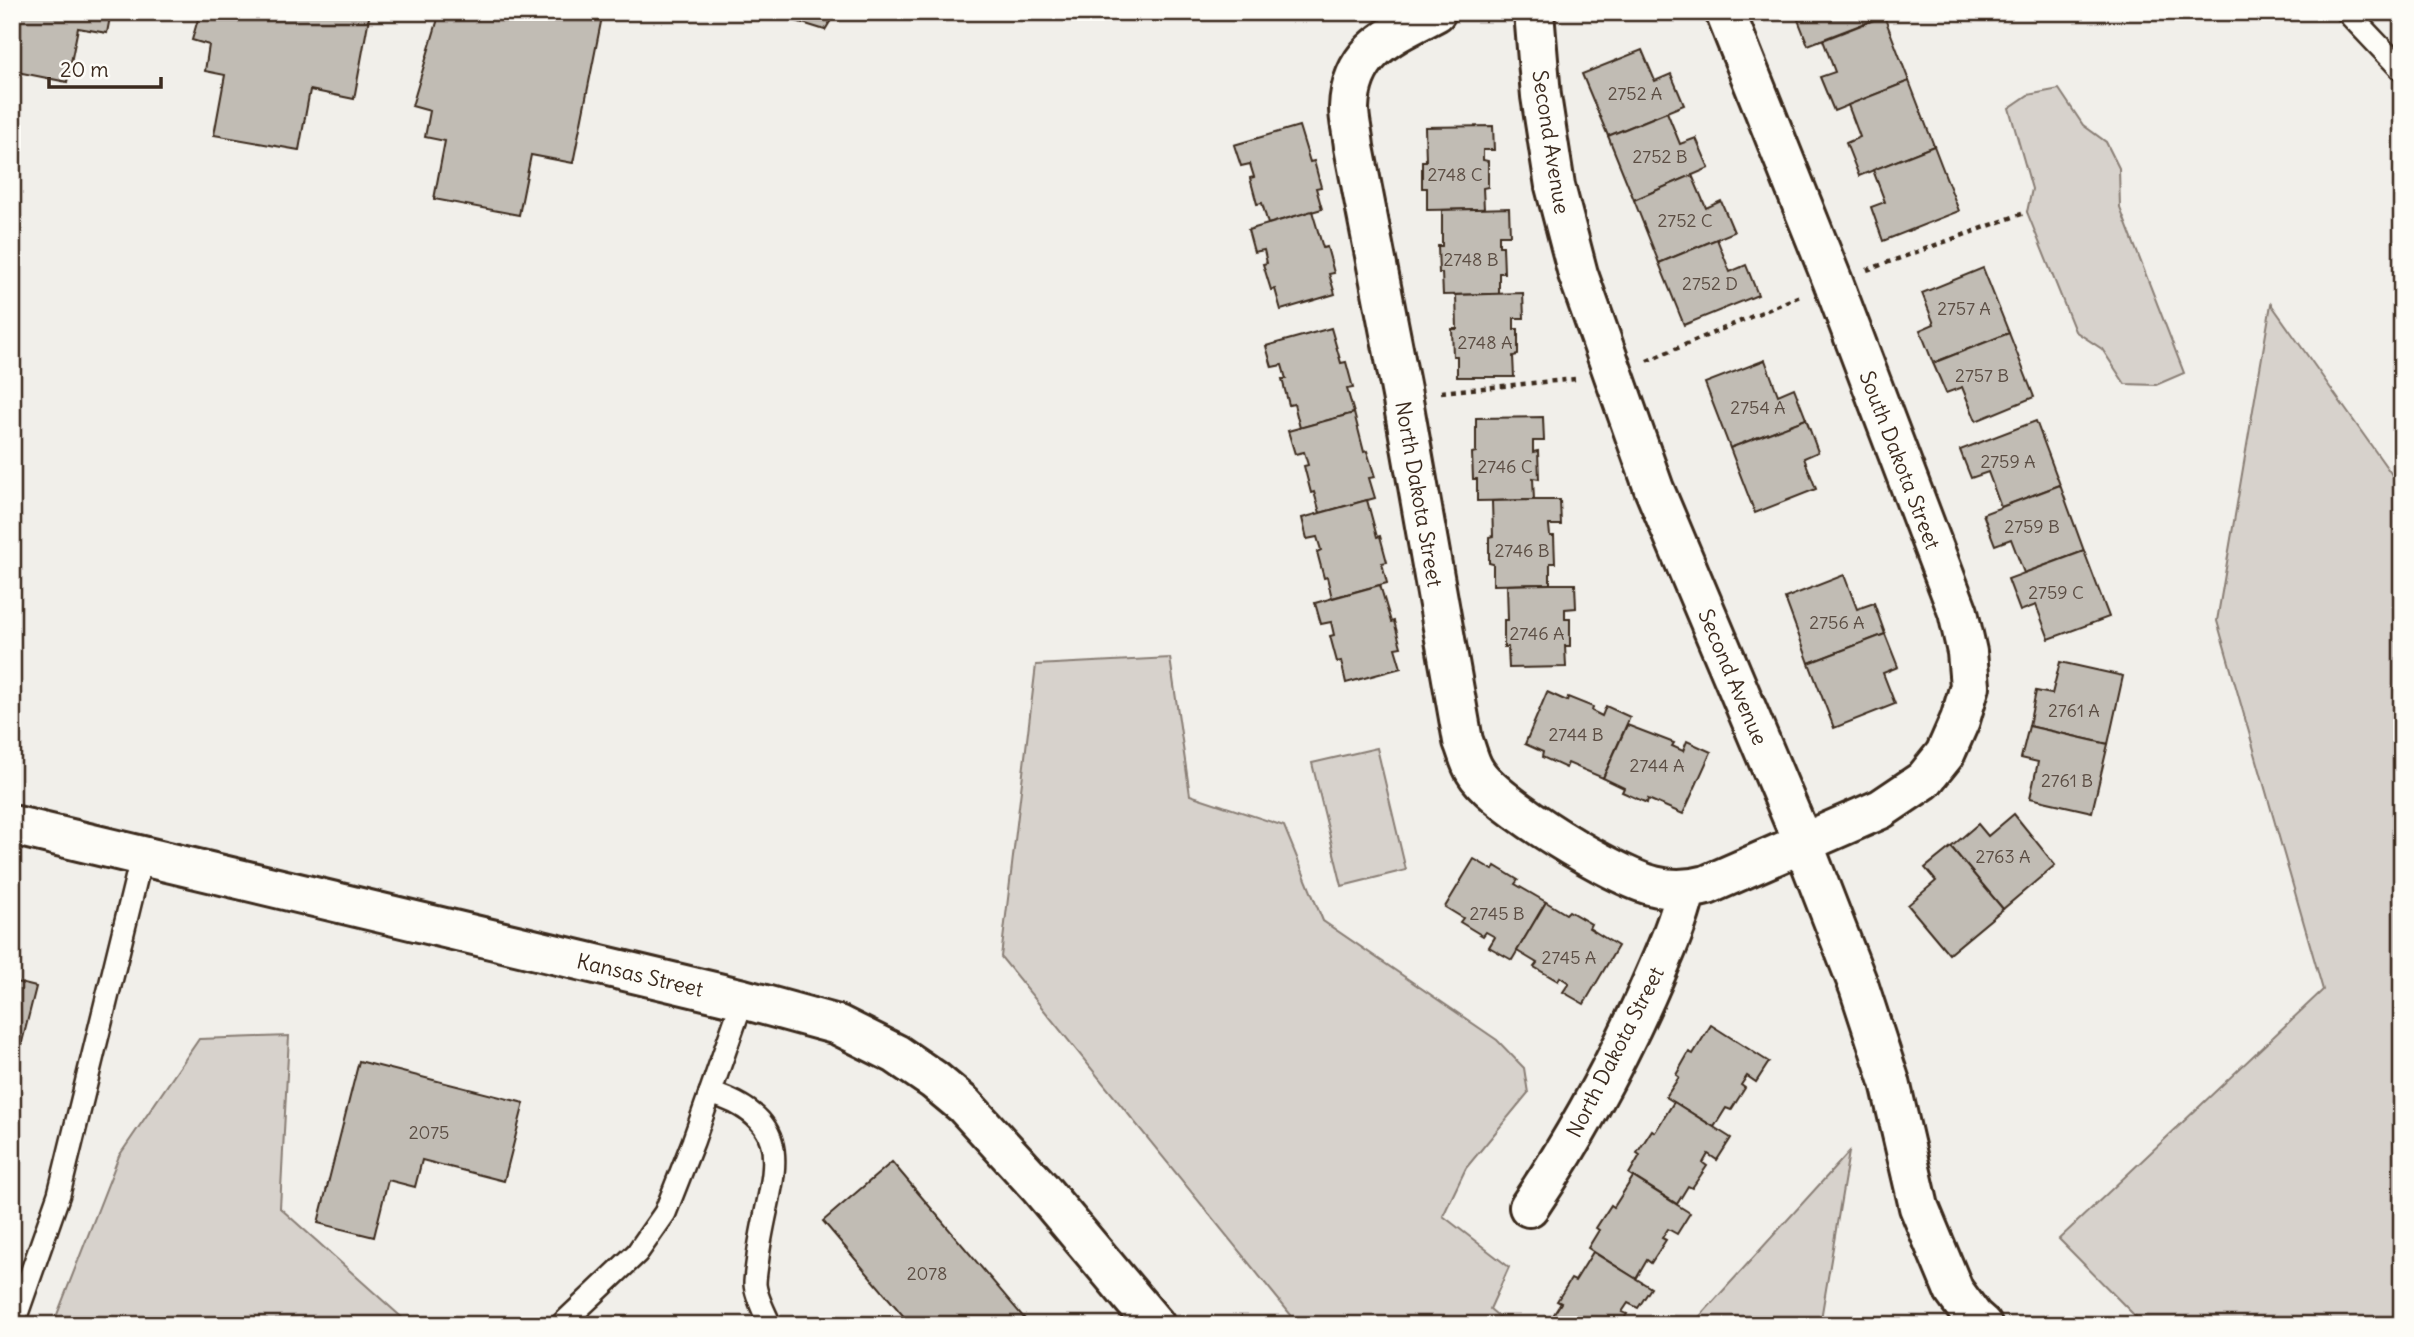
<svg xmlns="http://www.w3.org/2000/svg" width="2414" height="1337" viewBox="0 0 2414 1337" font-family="Delius,sans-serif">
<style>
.green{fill:#d7d2cc;stroke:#897e75;stroke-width:2}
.building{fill:#c1bcb4;stroke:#3b2a1e;stroke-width:2}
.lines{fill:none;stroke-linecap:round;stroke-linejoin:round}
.lane-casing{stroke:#3b2a1e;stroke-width:26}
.street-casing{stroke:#3b2a1e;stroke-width:44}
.path{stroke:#3b2a1e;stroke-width:4.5;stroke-dasharray:5 5;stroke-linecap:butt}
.lane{stroke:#fdfcf7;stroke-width:21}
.street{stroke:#fdfcf7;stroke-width:38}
.labels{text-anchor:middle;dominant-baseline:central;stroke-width:6;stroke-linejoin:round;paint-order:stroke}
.number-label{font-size:18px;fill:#5c4e44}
.street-label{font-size:21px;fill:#3b2a1e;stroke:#fdfcf7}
</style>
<rect width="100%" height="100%" fill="#f1efea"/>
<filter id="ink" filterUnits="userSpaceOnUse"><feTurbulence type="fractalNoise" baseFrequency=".0143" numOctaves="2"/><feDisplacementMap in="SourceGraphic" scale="14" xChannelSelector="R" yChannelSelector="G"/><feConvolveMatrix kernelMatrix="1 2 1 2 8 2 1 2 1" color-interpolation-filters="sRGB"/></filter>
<g filter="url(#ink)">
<g class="green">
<path d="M 2059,89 L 2083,125 L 2106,142 L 2119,168 L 2120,208 L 2184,373 L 2156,385 L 2125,384 L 2102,349 L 2075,331 L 2027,212 L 2032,189 L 2009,108 L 2028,95 Z"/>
<path d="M 2271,304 L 2402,489 L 2402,1325 L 2190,1325 L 2137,1318 L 2059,1239 L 2323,990 L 2217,621 Z"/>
<path d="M 1170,658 L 1190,795 L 1284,826 L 1323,921 L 1497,1040 L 1524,1068 L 1528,1093 L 1466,1168 L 1443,1216 L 1509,1267 L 1490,1309 L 1509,1325 L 1299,1325 L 1001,957 L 1036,665 Z"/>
<path d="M 1377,748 L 1406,870 L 1342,886 L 1312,763 Z"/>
<path d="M 289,1036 L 280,1208 L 408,1323 L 407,1325 L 53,1325 L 119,1156 L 199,1039 Z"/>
<path d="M 1849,1152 L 1820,1325 L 1692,1325 Z"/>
</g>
<g class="building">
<path d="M 18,12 L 111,12 L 107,33 L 78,28 L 67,82 L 12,71 L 12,43 Z"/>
<path d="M 200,12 L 370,12 L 354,99 L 310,90 L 299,150 L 214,135 L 225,75 L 205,71 L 209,45 L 192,40 Z"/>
<path d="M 440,12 L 603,12 L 573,163 L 531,155 L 519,215 L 434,199 L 445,141 L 425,137 L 430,111 L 412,106 Z"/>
<path d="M 767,12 L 836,12 L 825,30 Z"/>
<path d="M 1795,12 L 1882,12 L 1884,16 L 1808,45 Z"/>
<path d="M 1884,16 L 1909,81 L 1834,111 L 1820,77 L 1835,72 L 1823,40 Z"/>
<path d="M 1642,50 L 1655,81 L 1671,74 L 1684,105 L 1608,136 L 1582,74 Z"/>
<path d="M 1909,81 L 1934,146 L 1859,176 L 1846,143 L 1860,137 L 1848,105 Z"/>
<path d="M 1667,112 L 1680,144 L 1696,138 L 1709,168 L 1634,200 L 1608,136 Z"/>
<path d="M 1299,126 L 1310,162 L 1314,161 L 1321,187 L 1316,188 L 1322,209 L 1268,224 L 1262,203 L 1257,204 L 1250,178 L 1254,177 L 1250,164 L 1241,166 L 1234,145 Z"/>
<path d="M 1493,126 L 1494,150 L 1483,150 L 1483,160 L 1488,161 L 1488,187 L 1483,188 L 1484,209 L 1427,210 L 1427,188 L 1422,188 L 1422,161 L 1426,161 L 1425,127 Z"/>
<path d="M 1934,146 L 1959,211 L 1883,241 L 1871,207 L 1885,202 L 1873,170 Z"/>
<path d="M 1692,175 L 1706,208 L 1721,201 L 1734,232 L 1659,263 L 1634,200 Z"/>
<path d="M 1509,208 L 1510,235 L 1499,235 L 1499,246 L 1503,246 L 1504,273 L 1499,273 L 1499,294 L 1443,295 L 1442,273 L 1439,273 L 1438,246 L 1442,246 L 1442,210 Z"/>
<path d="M 1312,211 L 1323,248 L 1327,247 L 1334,273 L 1329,274 L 1335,294 L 1281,310 L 1275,289 L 1271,290 L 1263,264 L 1267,263 L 1264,250 L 1254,252 L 1248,230 Z"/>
<path d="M 1717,239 L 1730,272 L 1746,265 L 1758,295 L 1684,325 L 1659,263 Z"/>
<path d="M 1983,268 L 2009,333 L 1933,363 L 1920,330 L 1934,324 L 1922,293 Z"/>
<path d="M 1523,293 L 1524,318 L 1514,318 L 1514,329 L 1518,329 L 1518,355 L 1513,356 L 1514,377 L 1457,377 L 1457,356 L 1453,356 L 1452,329 L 1457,329 L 1456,295 Z"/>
<path d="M 1331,328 L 1341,363 L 1346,362 L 1353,388 L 1347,389 L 1354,413 L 1300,428 L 1294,404 L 1289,405 L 1282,379 L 1286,379 L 1282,365 L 1272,367 L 1266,346 Z"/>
<path d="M 2009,333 L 2034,397 L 1976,421 L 1962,387 L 1946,393 L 1933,363 Z"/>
<path d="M 1765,360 L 1778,395 L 1794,388 L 1806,419 L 1730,448 L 1705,383 Z"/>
<path d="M 1354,413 L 1364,452 L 1367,451 L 1375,477 L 1369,478 L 1375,498 L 1320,513 L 1314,492 L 1311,493 L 1304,466 L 1308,465 L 1304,452 L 1295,454 L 1288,431 Z"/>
<path d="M 1543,417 L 1544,441 L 1533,441 L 1533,452 L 1538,451 L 1539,479 L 1533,478 L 1534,500 L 1477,501 L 1477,479 L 1473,479 L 1472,453 L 1476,452 L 1476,418 Z"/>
<path d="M 1806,419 L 1818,452 L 1804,458 L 1816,489 L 1755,513 L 1730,448 Z"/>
<path d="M 2036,421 L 2060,485 L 2001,507 L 1988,472 L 1971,478 L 1960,450 Z"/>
<path d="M 2060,485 L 2084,551 L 2024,573 L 2011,539 L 1995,545 L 1983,514 Z"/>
<path d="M 1367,500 L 1377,537 L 1380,536 L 1387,562 L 1382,563 L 1387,583 L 1332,598 L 1327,577 L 1324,578 L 1317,552 L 1321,550 L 1317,537 L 1307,539 L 1302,518 Z"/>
<path d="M 1534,500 L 1560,500 L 1561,525 L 1549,525 L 1550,536 L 1554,536 L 1555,563 L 1550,563 L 1550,584 L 1493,585 L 1493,564 L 1489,563 L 1489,537 L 1493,536 L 1492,501 Z"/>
<path d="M 2084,551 L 2109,617 L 2049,639 L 2036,605 L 2020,611 L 2008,579 Z"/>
<path d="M 1844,575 L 1857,609 L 1874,603 L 1885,634 L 1809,663 L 1785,598 Z"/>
<path d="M 1550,584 L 1575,584 L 1576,608 L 1565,609 L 1565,619 L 1570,619 L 1570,646 L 1565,646 L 1566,667 L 1509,668 L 1508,647 L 1504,647 L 1504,620 L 1508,620 L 1507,585 Z"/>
<path d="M 1380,585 L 1391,622 L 1394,621 L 1401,647 L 1395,648 L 1401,668 L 1346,683 L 1341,661 L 1337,662 L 1330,636 L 1334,635 L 1331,622 L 1321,624 L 1315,603 Z"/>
<path d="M 1885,634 L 1898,667 L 1883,673 L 1895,704 L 1834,728 L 1809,663 Z"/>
<path d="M 2060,662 L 2123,676 L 2108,744 L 2029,726 L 2036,691 L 2052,694 Z"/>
<path d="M 1547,692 L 1567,701 L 1568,697 L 1593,707 L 1592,711 L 1602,716 L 1606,706 L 1630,717 L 1603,778 L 1568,763 L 1566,768 L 1542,757 L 1543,752 L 1525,744 Z"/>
<path d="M 1627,725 L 1674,743 L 1672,746 L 1683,751 L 1687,741 L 1711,752 L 1683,814 L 1648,799 L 1647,803 L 1622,792 L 1624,788 L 1603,778 Z"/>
<path d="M 2029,726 L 2108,744 L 2092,812 L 2030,798 L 2038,762 L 2021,758 Z"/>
<path d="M 2014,814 L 2055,865 L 2003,909 L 1951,847 L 1978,824 L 1988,836 Z"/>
<path d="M 1951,847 L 2003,909 L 1949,954 L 1908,905 L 1936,881 L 1925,868 Z"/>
<path d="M 1474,859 L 1493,870 L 1495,866 L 1518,880 L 1515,884 L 1546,902 L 1512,960 L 1489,947 L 1495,937 L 1486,932 L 1483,936 L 1460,922 L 1463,918 L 1445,907 Z"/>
<path d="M 1546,902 L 1566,914 L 1569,911 L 1591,924 L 1589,928 L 1618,946 L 1584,1004 L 1563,992 L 1569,983 L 1560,977 L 1558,981 L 1534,967 L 1537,963 L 1517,951 Z"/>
<path d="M 12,981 L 36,987 L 16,1066 L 12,1065 Z"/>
<path d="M 1711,1025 L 1769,1062 L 1756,1082 L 1747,1076 L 1741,1085 L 1745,1088 L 1731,1110 L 1726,1108 L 1714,1127 L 1666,1097 L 1679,1077 L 1676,1075 L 1689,1052 L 1693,1054 Z"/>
<path d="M 359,1061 L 524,1103 L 504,1181 L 422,1160 L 415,1187 L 388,1180 L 374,1237 L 318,1223 Z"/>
<path d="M 1674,1102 L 1731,1138 L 1717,1160 L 1708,1154 L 1703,1163 L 1707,1166 L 1692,1188 L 1688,1186 L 1677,1204 L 1629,1174 L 1640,1155 L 1637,1153 L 1652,1130 L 1655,1132 Z"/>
<path d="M 892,1162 L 1030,1325 L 911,1325 L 823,1221 Z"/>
<path d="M 1633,1177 L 1690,1213 L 1677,1234 L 1668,1229 L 1662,1238 L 1666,1240 L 1651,1263 L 1647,1260 L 1636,1279 L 1588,1248 L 1599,1230 L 1596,1228 L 1611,1205 L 1614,1207 Z"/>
<path d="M 1593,1252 L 1651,1288 L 1638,1308 L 1628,1303 L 1622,1312 L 1627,1314 L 1620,1325 L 1554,1325 L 1549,1322 L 1561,1303 L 1557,1301 L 1571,1279 L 1575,1281 Z"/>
</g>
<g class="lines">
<defs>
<g id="lane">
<path d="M 2347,12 L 2402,70"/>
<path d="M 710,1093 C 808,1123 766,1183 758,1257 C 757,1266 755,1276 755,1284 C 756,1297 765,1313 770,1325"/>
<path d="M 13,1325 L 59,1194 L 142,855"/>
<path d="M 561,1325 L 637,1253 L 665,1213 L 693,1142 L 743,999"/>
</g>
<g id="street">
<path d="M 1436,12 C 1392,35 1351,50 1349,108 C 1349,121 1353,134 1354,147 L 1402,395 L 1463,741 C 1467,750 1469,762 1475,771 C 1494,804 1617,878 1654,886 C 1673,891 1689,890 1707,885 L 1881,809 L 1924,780 L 1945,754 L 1960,720 L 1970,686 L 1967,652 L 1958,612 L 1833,282 L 1725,12"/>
<path d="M 1534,12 L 1541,96 L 1555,186 L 1578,274 L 1654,489 L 1803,843 L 1859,987 L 1890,1082 L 1919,1207 L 1954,1291 L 1973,1317 L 1982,1325"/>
<path d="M 12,825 L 743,999 L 838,1025 L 896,1054 L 934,1080 L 964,1105 L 1040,1188 L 1155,1325"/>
<path d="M 1529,1207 C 1574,1140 1613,1069 1646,996 C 1661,961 1677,928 1686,891"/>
</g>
</defs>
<use href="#lane" class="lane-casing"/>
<use href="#street" class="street-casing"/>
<g class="path">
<path d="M 1867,270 L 2027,212"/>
<path d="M 1647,361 L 1800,296"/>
<path d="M 1441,392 L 1575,379"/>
</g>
<use href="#lane" class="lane"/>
<use href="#street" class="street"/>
</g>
</g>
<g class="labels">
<g class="number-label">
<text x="1635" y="93">2752 A</text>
<text x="1660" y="156">2752 B</text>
<text x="1455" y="174">2748 C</text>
<text x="1685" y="220">2752 C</text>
<text x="1471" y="259">2748 B</text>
<text x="1710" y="283">2752 D</text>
<text x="1964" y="308">2757 A</text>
<text x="1485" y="342">2748 A</text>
<text x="1982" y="375">2757 B</text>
<text x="1758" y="407">2754 A</text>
<text x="2008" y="461">2759 A</text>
<text x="1505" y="466">2746 C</text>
<text x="2032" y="526">2759 B</text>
<text x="1522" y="550">2746 B</text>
<text x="2056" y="592">2759 C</text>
<text x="1837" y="622">2756 A</text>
<text x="1537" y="633">2746 A</text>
<text x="2074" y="710">2761 A</text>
<text x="1576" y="734">2744 B</text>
<text x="1657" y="765">2744 A</text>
<text x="2067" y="780">2761 B</text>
<text x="2003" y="856">2763 A</text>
<text x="1497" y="913">2745 B</text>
<text x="1569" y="957">2745 A</text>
<text x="429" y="1132">2075</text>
<text x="927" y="1273">2078</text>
</g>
<g class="street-label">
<text transform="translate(1551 142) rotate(81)">Second Avenue</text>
<text transform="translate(1900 460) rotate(69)">South Dakota Street</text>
<text transform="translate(1419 494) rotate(80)">North Dakota Street</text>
<text transform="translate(1733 677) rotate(67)">Second Avenue</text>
<text transform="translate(640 975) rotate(13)">Kansas Street</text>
<text transform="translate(1615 1052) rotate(-63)">North Dakota Street</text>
</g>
</g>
<rect width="2414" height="1337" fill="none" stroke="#fdfcf7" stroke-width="42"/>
<rect x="21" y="21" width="2372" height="1295" fill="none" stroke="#3b2a1e" stroke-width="2.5" filter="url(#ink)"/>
<path d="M49 77v10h112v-10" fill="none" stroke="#3b2a1e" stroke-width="3.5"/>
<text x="60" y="77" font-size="21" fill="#3b2a1e" stroke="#fdfcf7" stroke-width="5" paint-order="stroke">20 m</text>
</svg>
